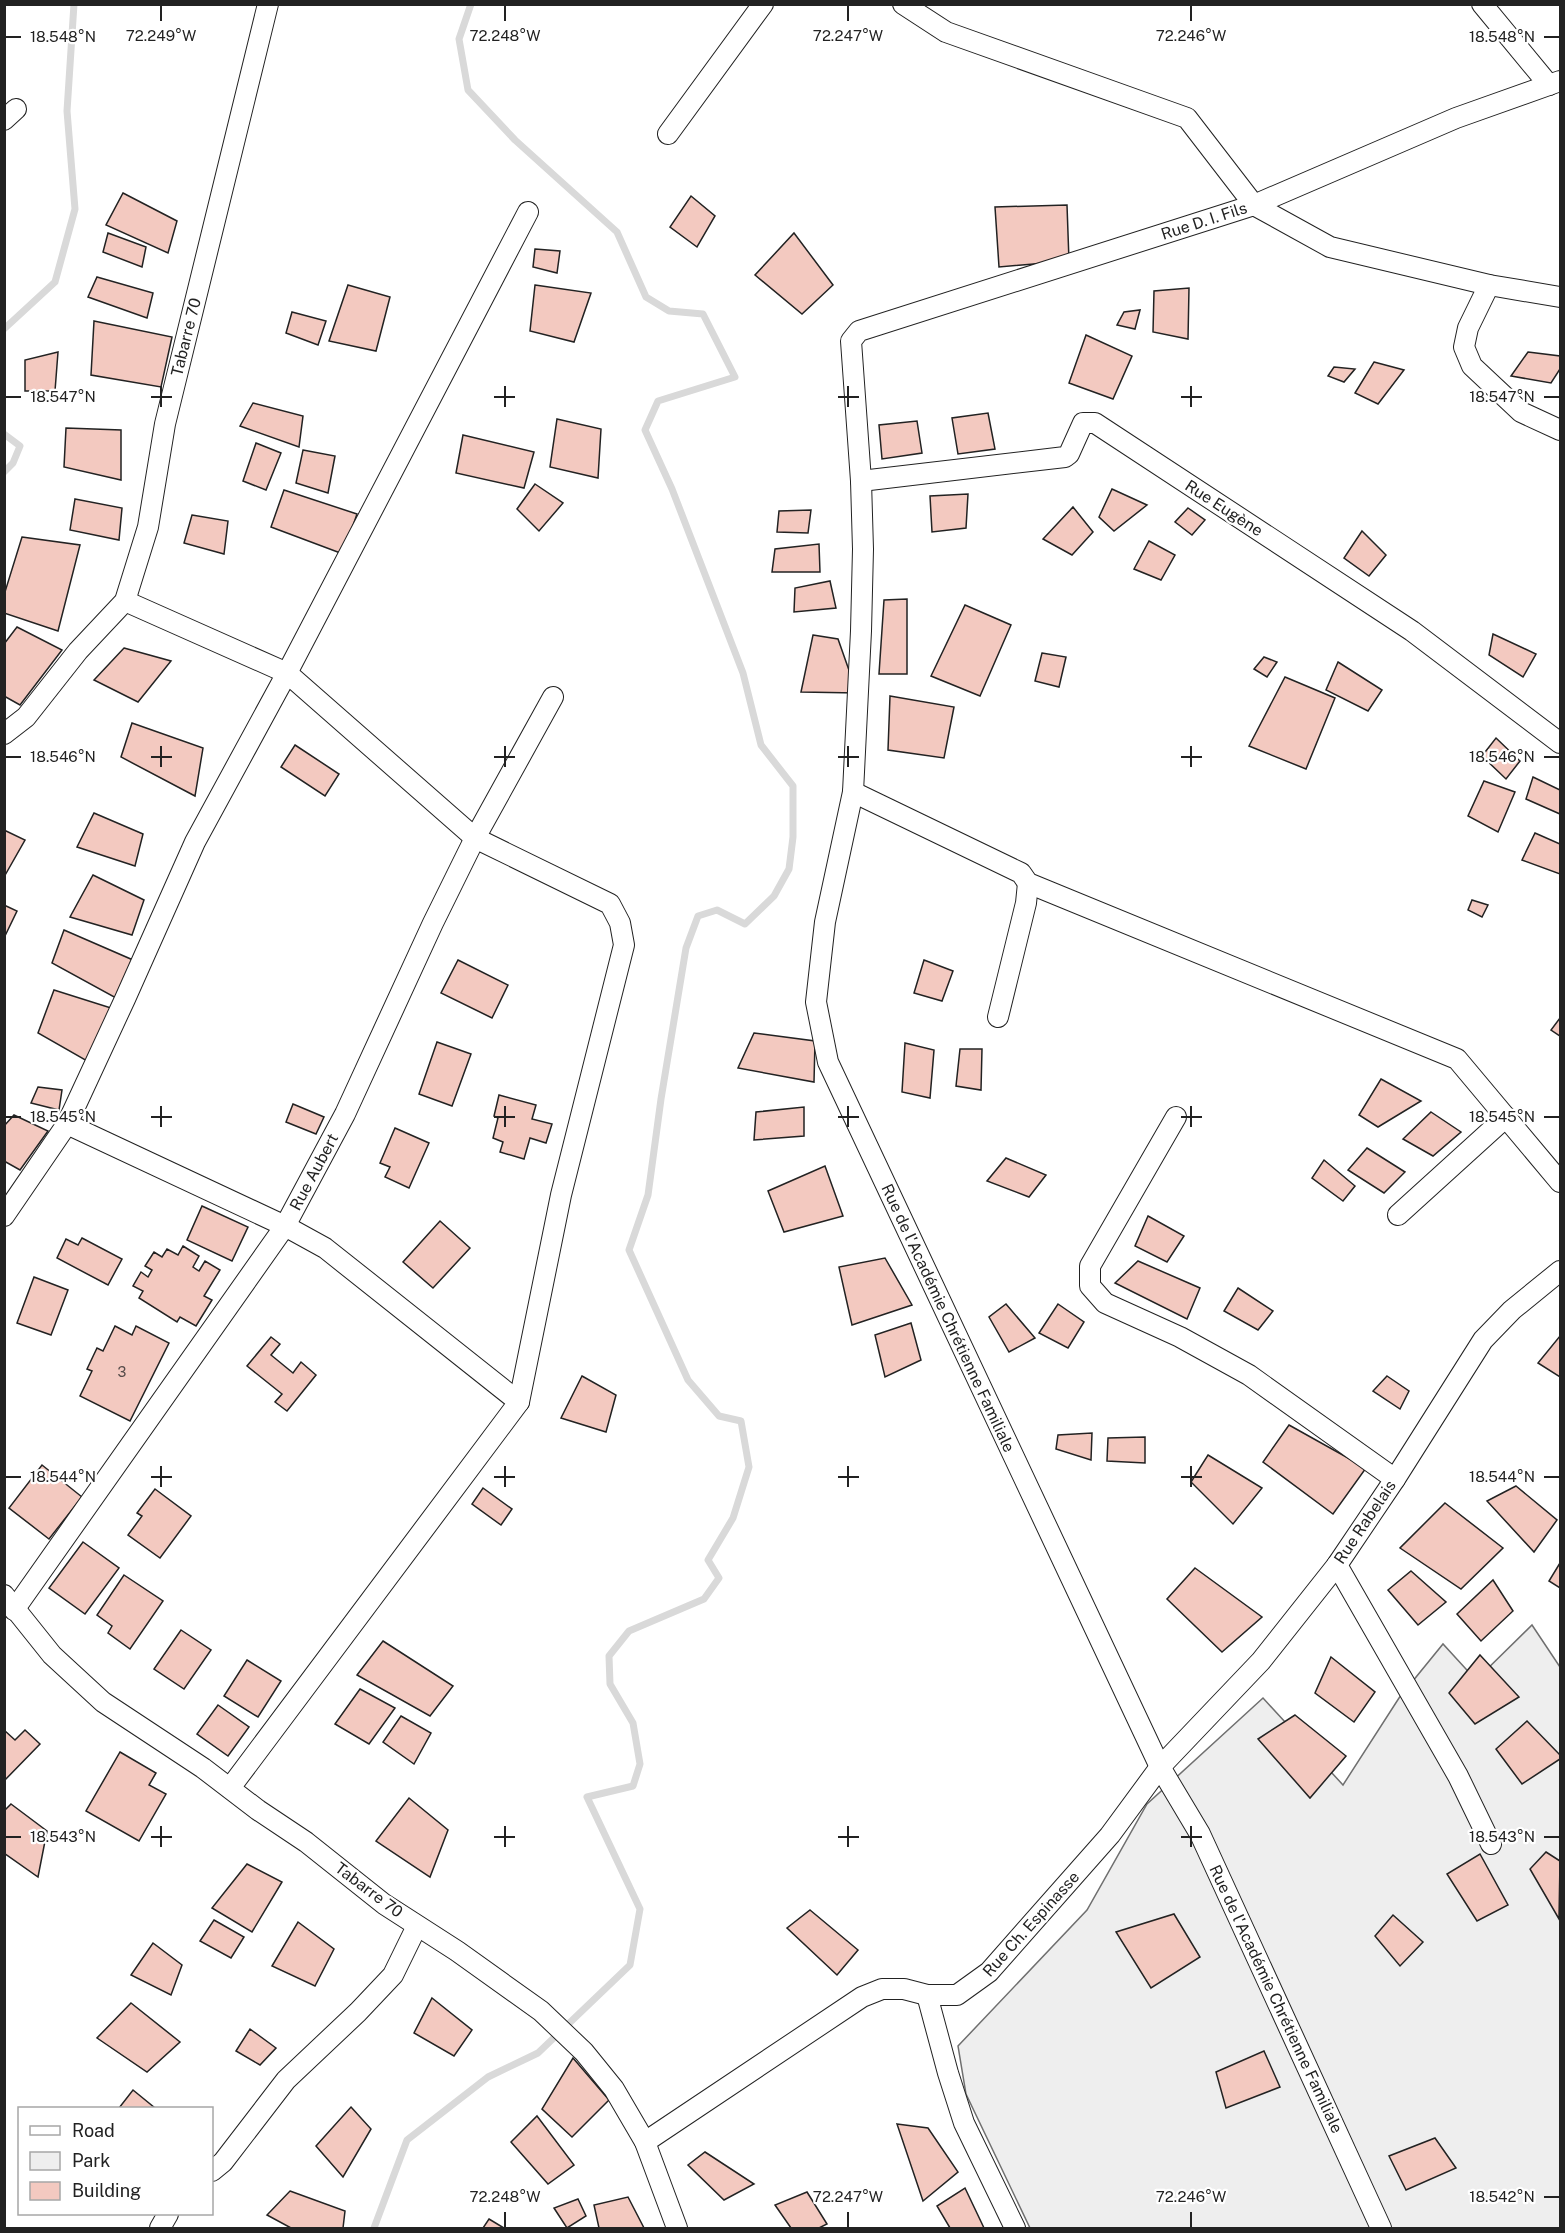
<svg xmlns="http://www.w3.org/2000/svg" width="1565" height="2233" viewBox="0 0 1565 2233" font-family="'Public Sans',sans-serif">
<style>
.green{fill:#eee;stroke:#6f6f6f;stroke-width:1.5}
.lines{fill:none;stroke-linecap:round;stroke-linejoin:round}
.stream{stroke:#d9d9d9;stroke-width:7}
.building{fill:#f3c9c0;stroke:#222;stroke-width:1.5}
.minor-casing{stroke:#222;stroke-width:22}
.minor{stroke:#fff;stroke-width:20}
.ticks{fill:none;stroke:#222;stroke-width:2}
.labels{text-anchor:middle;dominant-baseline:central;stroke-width:4.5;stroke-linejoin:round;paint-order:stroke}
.number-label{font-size:14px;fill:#564c4a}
.street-label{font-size:16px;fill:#222;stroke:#fff}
.ticks-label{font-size:15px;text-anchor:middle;fill:#222;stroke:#fff;stroke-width:4.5;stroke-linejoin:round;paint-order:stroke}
</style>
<rect width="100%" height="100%" fill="#fff"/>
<path class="green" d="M 1532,1625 L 1560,1667 L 1560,2228 L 1030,2228 L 966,2094 L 958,2046 L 1087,1910 L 1147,1804 L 1263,1698 L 1343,1785 L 1399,1698 L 1443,1644 L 1476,1680 Z"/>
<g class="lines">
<g class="stream">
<path d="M 4,329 L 55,282 L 75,209 L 67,111 L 74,4"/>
<path d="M 4,434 L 20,446 L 13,463 L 4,472"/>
<path d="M 374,2228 L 407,2140 L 488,2077 L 538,2053 L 630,1965 L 640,1909 L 587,1797 L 633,1786 L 640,1764 L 633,1723 L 610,1684 L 609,1656 L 629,1631 L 704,1599 L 719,1578 L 708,1560 L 733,1518 L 749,1467 L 741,1421 L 719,1416 L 688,1380 L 629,1250 L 648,1195 L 661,1099 L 686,948 L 698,916 L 717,910 L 745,924 L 774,896 L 789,869 L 793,837 L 793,786 L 761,745 L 743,673 L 672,489 L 645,430 L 658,401 L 735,377 L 703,314 L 669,311 L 646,297 L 617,232 L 515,140 L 468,90 L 459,39 L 471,4"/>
</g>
</g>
<g class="building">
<path d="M 123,193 L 177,221 L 168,253 L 106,225 Z"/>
<path d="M 691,196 L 715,216 L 697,247 L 670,227 Z"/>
<path d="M 1067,205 L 1069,261 L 999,267 L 995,207 Z"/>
<path d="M 108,233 L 146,247 L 142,267 L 103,252 Z"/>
<path d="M 794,233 L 833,285 L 802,314 L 755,275 Z"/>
<path d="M 535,249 L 560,251 L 557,273 L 533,267 Z"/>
<path d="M 97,277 L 153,293 L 147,318 L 88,297 Z"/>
<path d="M 348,285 L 390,297 L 376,351 L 329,341 Z"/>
<path d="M 535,285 L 591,293 L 574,342 L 530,331 Z"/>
<path d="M 1189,288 L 1188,339 L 1153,332 L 1154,291 Z"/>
<path d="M 1140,310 L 1135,329 L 1117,325 L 1124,312 Z"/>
<path d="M 292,312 L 326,321 L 318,345 L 286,333 Z"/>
<path d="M 94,321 L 172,337 L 161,387 L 91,375 Z"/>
<path d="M 1086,335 L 1132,356 L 1113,399 L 1069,383 Z"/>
<path d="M 58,352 L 55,391 L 25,391 L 25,360 Z"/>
<path d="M 1528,352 L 1560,356 L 1560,369 L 1551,383 L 1511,376 Z"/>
<path d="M 1374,362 L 1404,370 L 1378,404 L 1355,393 Z"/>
<path d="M 1334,367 L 1355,369 L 1344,382 L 1328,376 Z"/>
<path d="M 253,403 L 303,416 L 299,447 L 240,426 Z"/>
<path d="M 988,413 L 995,449 L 958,454 L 952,418 Z"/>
<path d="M 557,419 L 601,429 L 598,478 L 550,467 Z"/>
<path d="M 917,421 L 922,453 L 882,459 L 879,425 Z"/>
<path d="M 66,428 L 121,430 L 121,480 L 64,467 Z"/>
<path d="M 463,435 L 534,452 L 524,488 L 456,473 Z"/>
<path d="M 256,443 L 281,453 L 266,490 L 243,481 Z"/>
<path d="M 303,450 L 335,456 L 328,493 L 296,483 Z"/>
<path d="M 535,484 L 563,503 L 539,531 L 517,509 Z"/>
<path d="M 1112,489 L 1147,505 L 1114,531 L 1099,517 Z"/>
<path d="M 284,490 L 357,514 L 343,554 L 271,527 Z"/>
<path d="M 968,494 L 966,528 L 932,532 L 930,496 Z"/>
<path d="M 75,499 L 122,508 L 119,540 L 70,530 Z"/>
<path d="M 1073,507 L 1093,532 L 1072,555 L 1043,539 Z"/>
<path d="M 1188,508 L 1205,520 L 1192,535 L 1175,522 Z"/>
<path d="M 811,510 L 808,533 L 777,532 L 779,511 Z"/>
<path d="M 192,515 L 228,521 L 224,554 L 184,543 Z"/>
<path d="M 1362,531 L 1386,555 L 1369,576 L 1344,558 Z"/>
<path d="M 22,537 L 80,545 L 58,631 L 4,613 L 4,595 Z"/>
<path d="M 1149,541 L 1175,555 L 1161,580 L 1134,569 Z"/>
<path d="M 819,544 L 820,572 L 772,572 L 775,549 Z"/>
<path d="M 830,581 L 836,608 L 794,612 L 795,588 Z"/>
<path d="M 907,599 L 907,674 L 879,674 L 884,600 Z"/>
<path d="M 965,605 L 1011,625 L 980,696 L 931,676 Z"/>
<path d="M 17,627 L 62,650 L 20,705 L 4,696 L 4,644 Z"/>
<path d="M 1493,634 L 1536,654 L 1523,677 L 1489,655 Z"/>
<path d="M 813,635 L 838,639 L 857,693 L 801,692 Z"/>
<path d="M 124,648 L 171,661 L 138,702 L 94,680 Z"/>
<path d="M 1042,653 L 1066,657 L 1059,687 L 1035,681 Z"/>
<path d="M 1264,657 L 1277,662 L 1267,677 L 1254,669 Z"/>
<path d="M 1338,662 L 1382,690 L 1368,711 L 1326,690 Z"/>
<path d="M 1285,677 L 1335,698 L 1306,769 L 1249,746 Z"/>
<path d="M 890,696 L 954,707 L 944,758 L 888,750 Z"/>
<path d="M 132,723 L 203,748 L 195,796 L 121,757 Z"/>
<path d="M 1496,738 L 1520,761 L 1506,779 L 1482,756 Z"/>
<path d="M 295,745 L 339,774 L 325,796 L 281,767 Z"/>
<path d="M 1533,777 L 1560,790 L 1560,814 L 1526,799 Z"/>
<path d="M 1484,781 L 1515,792 L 1498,832 L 1468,816 Z"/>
<path d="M 94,813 L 143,834 L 135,866 L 77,847 Z"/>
<path d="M 4,830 L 25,840 L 4,877 Z"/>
<path d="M 1535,833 L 1560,844 L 1560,874 L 1522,860 Z"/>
<path d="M 93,875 L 144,900 L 132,935 L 70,917 Z"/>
<path d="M 1472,900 L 1488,905 L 1482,917 L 1468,910 Z"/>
<path d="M 4,905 L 17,911 L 4,938 Z"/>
<path d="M 64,930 L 133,960 L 116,998 L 52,963 Z"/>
<path d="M 458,960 L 508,985 L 492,1018 L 441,993 Z"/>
<path d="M 924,960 L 953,971 L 942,1001 L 914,993 Z"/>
<path d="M 54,990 L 111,1008 L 94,1065 L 38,1033 Z"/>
<path d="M 1560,1018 L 1560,1036 L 1551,1030 Z"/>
<path d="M 754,1033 L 815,1041 L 814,1082 L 738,1068 Z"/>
<path d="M 437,1042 L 471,1054 L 452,1106 L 419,1094 Z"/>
<path d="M 905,1043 L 934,1050 L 930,1098 L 902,1092 Z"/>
<path d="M 960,1049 L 982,1049 L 981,1090 L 956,1086 Z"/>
<path d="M 1381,1079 L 1421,1101 L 1378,1127 L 1359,1115 Z"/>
<path d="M 38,1087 L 62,1090 L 59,1110 L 31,1103 Z"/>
<path d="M 499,1095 L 536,1105 L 532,1119 L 552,1124 L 546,1143 L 530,1138 L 524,1159 L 500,1152 L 503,1142 L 493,1138 L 498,1118 L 494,1116 Z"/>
<path d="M 293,1104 L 324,1117 L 316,1134 L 286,1122 Z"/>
<path d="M 804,1107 L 804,1136 L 754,1140 L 756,1112 Z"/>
<path d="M 1431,1112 L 1461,1132 L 1433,1156 L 1403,1139 Z"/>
<path d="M 14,1115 L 48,1131 L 20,1170 L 4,1161 L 4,1126 Z"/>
<path d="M 395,1128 L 429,1143 L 409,1188 L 385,1177 L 390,1167 L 380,1163 Z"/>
<path d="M 1367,1148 L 1405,1172 L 1384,1193 L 1348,1170 Z"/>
<path d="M 1006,1158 L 1046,1175 L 1029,1197 L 987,1181 Z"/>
<path d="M 1324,1160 L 1355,1186 L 1343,1201 L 1312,1178 Z"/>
<path d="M 825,1166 L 843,1216 L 784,1232 L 768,1191 Z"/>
<path d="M 202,1206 L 248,1227 L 232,1261 L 187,1240 Z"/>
<path d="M 1148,1216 L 1184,1236 L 1167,1262 L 1135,1246 Z"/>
<path d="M 440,1221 L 470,1248 L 433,1288 L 403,1262 Z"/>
<path d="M 82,1238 L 122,1259 L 108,1285 L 57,1258 L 66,1239 L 78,1245 Z"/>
<path d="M 183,1246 L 199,1256 L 193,1267 L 199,1271 L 205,1261 L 220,1270 L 204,1296 L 212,1300 L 196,1326 L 180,1317 L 177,1322 L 139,1298 L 143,1291 L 133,1286 L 141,1272 L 148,1277 L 152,1270 L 145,1266 L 154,1252 L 162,1257 L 167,1249 L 178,1255 Z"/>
<path d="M 885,1258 L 912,1305 L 852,1325 L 839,1267 Z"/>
<path d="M 1138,1261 L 1200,1288 L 1187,1319 L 1115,1283 Z"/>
<path d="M 34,1277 L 68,1290 L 51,1335 L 17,1323 Z"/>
<path d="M 1238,1288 L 1273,1311 L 1258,1330 L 1224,1311 Z"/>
<path d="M 1006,1304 L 1035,1338 L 1009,1352 L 989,1317 Z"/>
<path d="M 1058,1304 L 1084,1322 L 1068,1348 L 1039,1333 Z"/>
<path d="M 911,1323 L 921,1360 L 885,1377 L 875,1335 Z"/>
<path d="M 115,1326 L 132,1335 L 136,1326 L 169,1343 L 130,1421 L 80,1396 L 92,1371 L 87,1369 L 97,1348 L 103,1351 Z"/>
<path d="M 1560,1336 L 1560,1377 L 1538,1363 Z"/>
<path d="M 271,1337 L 280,1344 L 271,1355 L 293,1373 L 301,1362 L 316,1375 L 287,1411 L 275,1402 L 282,1394 L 247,1366 Z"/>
<path d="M 582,1376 L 616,1395 L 606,1432 L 561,1418 Z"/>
<path d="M 1387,1376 L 1409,1391 L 1400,1409 L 1373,1391 Z"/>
<path d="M 1289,1425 L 1366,1468 L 1333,1514 L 1263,1462 Z"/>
<path d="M 1092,1433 L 1091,1460 L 1056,1449 L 1058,1435 Z"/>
<path d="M 1145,1437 L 1145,1463 L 1107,1461 L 1108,1438 Z"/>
<path d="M 1208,1455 L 1262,1488 L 1233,1524 L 1191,1482 Z"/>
<path d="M 42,1465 L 82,1497 L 49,1539 L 9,1508 Z"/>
<path d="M 1516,1486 L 1557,1520 L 1534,1552 L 1487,1501 Z"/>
<path d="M 483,1488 L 512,1509 L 501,1525 L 472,1504 Z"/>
<path d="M 155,1489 L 191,1516 L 160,1558 L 128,1535 L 142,1516 L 137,1513 Z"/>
<path d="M 1445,1503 L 1503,1548 L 1461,1589 L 1400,1548 Z"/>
<path d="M 83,1542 L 119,1568 L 85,1614 L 49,1588 Z"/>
<path d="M 1560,1563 L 1560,1588 L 1549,1581 Z"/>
<path d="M 1195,1568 L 1262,1617 L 1222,1652 L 1167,1599 Z"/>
<path d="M 1411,1571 L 1446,1602 L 1418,1625 L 1388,1590 Z"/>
<path d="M 124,1575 L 163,1601 L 130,1649 L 108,1633 L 112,1626 L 97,1615 Z"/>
<path d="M 1493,1580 L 1513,1611 L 1481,1641 L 1457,1614 Z"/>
<path d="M 181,1630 L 211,1650 L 184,1689 L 154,1669 Z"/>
<path d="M 383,1641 L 453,1686 L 430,1716 L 357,1675 Z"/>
<path d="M 1480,1655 L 1519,1697 L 1475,1724 L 1449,1693 Z"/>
<path d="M 1331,1657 L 1375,1692 L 1354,1722 L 1315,1693 Z"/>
<path d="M 247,1660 L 281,1681 L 258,1717 L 224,1696 Z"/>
<path d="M 360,1689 L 395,1708 L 369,1744 L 335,1724 Z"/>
<path d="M 218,1705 L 249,1727 L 228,1756 L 197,1734 Z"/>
<path d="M 1295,1715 L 1346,1756 L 1310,1798 L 1258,1739 Z"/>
<path d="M 401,1716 L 431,1733 L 414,1764 L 383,1742 Z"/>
<path d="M 1527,1721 L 1560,1755 L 1560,1759 L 1522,1784 L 1496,1749 Z"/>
<path d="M 4,1730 L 15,1740 L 25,1730 L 40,1744 L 4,1781 Z"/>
<path d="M 120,1752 L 156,1773 L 149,1785 L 166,1794 L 139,1841 L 86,1811 Z"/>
<path d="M 409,1798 L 448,1830 L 430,1877 L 376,1841 Z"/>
<path d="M 11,1804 L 47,1831 L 38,1877 L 4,1853 L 4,1811 Z"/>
<path d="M 1546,1852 L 1560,1861 L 1559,1919 L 1530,1869 Z"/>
<path d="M 1480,1854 L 1508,1905 L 1477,1921 L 1447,1874 Z"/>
<path d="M 247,1864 L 282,1882 L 252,1932 L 212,1908 Z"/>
<path d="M 810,1910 L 858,1950 L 837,1975 L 787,1928 Z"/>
<path d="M 1174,1914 L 1200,1957 L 1151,1988 L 1116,1932 Z"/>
<path d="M 1393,1915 L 1423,1942 L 1400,1966 L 1375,1936 Z"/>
<path d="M 214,1920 L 244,1937 L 231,1958 L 200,1941 Z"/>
<path d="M 298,1922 L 334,1949 L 315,1986 L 272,1966 Z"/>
<path d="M 153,1943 L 182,1965 L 171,1995 L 131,1975 Z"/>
<path d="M 432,1998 L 472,2030 L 454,2056 L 414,2033 Z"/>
<path d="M 131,2003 L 180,2042 L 147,2072 L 97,2038 Z"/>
<path d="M 250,2029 L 276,2048 L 260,2065 L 236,2051 Z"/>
<path d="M 1264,2051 L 1280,2087 L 1226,2108 L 1216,2072 Z"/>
<path d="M 573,2058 L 609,2100 L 572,2137 L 542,2109 Z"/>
<path d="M 133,2090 L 155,2108 L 119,2108 Z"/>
<path d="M 351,2107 L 371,2129 L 343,2177 L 316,2146 Z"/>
<path d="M 537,2116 L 574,2165 L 548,2184 L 511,2142 Z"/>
<path d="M 897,2124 L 928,2128 L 958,2172 L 923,2201 Z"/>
<path d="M 1435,2138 L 1456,2168 L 1406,2190 L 1389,2156 Z"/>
<path d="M 705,2152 L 754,2184 L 724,2200 L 688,2165 Z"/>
<path d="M 965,2188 L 984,2228 L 950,2228 L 937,2206 Z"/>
<path d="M 290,2191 L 345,2211 L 343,2228 L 291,2228 L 267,2215 Z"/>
<path d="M 807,2192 L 827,2224 L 819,2228 L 791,2228 L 775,2205 Z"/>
<path d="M 628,2197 L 644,2228 L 599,2228 L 594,2205 Z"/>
<path d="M 578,2199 L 586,2216 L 567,2228 L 554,2208 Z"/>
<path d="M 489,2219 L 504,2228 L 483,2228 Z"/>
</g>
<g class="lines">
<defs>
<g id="minor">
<path d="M 903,4 L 946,32 L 1187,118 L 1254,205 L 1456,118 L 1560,81"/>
<path d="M 1482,4 L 1549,85"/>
<path d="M 4,120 L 16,109"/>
<path d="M 668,134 L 763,4"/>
<path d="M 1489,285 L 1468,328 L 1464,347 L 1472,366 L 1521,412 L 1560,430"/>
<path d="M 861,481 L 1065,457 L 1069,454 L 1083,423 L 1095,423 L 1412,631 L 1560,743"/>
<path d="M 125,601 L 287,673 L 475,838 L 610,904 L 620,923 L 624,945 L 561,1195 L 519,1402 L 230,1788"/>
<path d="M 4,734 L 26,717 L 78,651 L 125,601 L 148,527 L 165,424 L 268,4"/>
<path d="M 853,792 L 1021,873 L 1028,883 L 1457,1059 L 1560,1182"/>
<path d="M 998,1017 L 1026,903 L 1028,883"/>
<path d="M 1176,1117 L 1090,1266 L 1090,1286 L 1105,1303 L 1180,1337 L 1249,1375 L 1395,1479"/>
<path d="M 67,1124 L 285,1226 L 325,1248 L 519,1402"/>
<path d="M 1398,1215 L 1506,1117"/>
<path d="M 4,1216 L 67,1124 L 125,999 L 195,842 L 287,673 L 528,212"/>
<path d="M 1337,1565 L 1458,1776 L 1491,1844"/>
<path d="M 4,1595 L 52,1655 L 103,1702 L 203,1768 L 258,1810 L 306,1842 L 384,1904 L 457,1951 L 541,2011 L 584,2052 L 614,2089 L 645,2142 L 677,2228"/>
<path d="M 14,1610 L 285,1226 L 345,1114 L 433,923 L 475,838 L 553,697"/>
<path d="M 927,1995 L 948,2073 L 964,2123 L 1015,2228"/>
<path d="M 645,2142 L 862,1997 L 882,1989 L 904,1989 L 927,1995 L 957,1995 L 989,1972 L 1110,1835 L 1160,1767 L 1261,1661 L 1337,1565 L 1395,1479 L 1483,1340 L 1512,1310 L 1560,1271"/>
<path d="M 212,2171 L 223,2162 L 286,2080 L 358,2012 L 393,1975 L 417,1926"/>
<path d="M 160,2228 L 168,2214"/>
<path d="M 1381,2228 L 1200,1834 L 1160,1767 L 828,1062 L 816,1002 L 825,922 L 853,792 L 861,631 L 863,549 L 861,481 L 851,341 L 859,331 L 1254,205 L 1330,247 L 1489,285 L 1560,297"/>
</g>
</defs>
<use href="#minor" class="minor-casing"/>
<use href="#minor" class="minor"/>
</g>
<path class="ticks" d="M 161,6 L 161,21M 505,6 L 505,21M 848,6 L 848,21M 1191,6 L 1191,21M 6,37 L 21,37M 1544,37 L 1559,37M 161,386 L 161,407M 505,386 L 505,407M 848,386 L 848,407M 1191,386 L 1191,407M 6,397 L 21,397M 151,397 L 172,397M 494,397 L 515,397M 838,397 L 859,397M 1181,397 L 1202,397M 1544,397 L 1559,397M 161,746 L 161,767M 505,746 L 505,767M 848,746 L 848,767M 1191,746 L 1191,767M 6,757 L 21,757M 151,757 L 172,757M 494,757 L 515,757M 838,757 L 859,757M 1181,757 L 1202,757M 1544,757 L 1559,757M 161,1106 L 161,1127M 505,1106 L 505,1127M 848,1106 L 848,1127M 1191,1106 L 1191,1127M 6,1117 L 21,1117M 151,1117 L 172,1117M 494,1117 L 515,1117M 838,1117 L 859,1117M 1181,1117 L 1202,1117M 1544,1117 L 1559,1117M 161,1466 L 161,1487M 505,1466 L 505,1487M 848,1466 L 848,1487M 1191,1466 L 1191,1487M 6,1477 L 21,1477M 151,1477 L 172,1477M 494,1477 L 515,1477M 838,1477 L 859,1477M 1181,1477 L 1202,1477M 1544,1477 L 1559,1477M 161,1826 L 161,1847M 505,1826 L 505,1847M 848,1826 L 848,1847M 1191,1826 L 1191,1847M 6,1837 L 21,1837M 151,1837 L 172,1837M 494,1837 L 515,1837M 838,1837 L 859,1837M 1181,1837 L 1202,1837M 1544,1837 L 1559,1837M 1544,2197 L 1559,2197M 505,2212 L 505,2227M 848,2212 L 848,2227M 1191,2212 L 1191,2227"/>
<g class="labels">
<g class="number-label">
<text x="122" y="1372">3</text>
</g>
<g class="street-label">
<text transform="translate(1204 221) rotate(-18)">Rue D. I. Fils</text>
<text transform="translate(186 337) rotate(-76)">Tabarre 70</text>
<text transform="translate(1224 508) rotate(33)">Rue Eugène</text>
<text transform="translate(314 1172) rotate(-62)">Rue Aubert</text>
<text transform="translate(948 1318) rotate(65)">Rue de l'Académie Chrétienne Familiale</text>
<text transform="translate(1365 1522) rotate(-56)">Rue Rabelais</text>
<text transform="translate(369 1890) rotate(37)">Tabarre 70</text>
<text transform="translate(1031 1924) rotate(-48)">Rue Ch. Espinasse</text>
<text transform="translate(1276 1999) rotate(65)">Rue de l'Académie Chrétienne Familiale</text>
</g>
</g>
<g class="ticks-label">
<text x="161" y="41">72.249°W</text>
<text x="505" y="41">72.248°W</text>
<text x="848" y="41">72.247°W</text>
<text x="1191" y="41">72.246°W</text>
<text x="63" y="42">18.548°N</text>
<text x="1502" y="42">18.548°N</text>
<text x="63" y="402">18.547°N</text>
<text x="1502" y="402">18.547°N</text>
<text x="63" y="762">18.546°N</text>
<text x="1502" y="762">18.546°N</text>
<text x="63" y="1122">18.545°N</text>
<text x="1502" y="1122">18.545°N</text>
<text x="63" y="1482">18.544°N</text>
<text x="1502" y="1482">18.544°N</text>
<text x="63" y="1842">18.543°N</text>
<text x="1502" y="1842">18.543°N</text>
<text x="505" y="2202">72.248°W</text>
<text x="848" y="2202">72.247°W</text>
<text x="1191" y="2202">72.246°W</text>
<text x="1502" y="2202">18.542°N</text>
</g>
<rect width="1565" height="2233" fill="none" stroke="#222222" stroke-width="12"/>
<rect x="18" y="2107" width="195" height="108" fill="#ffffff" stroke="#a7a7a7" stroke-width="1.5"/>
<rect x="30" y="2126" width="30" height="9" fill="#ffffff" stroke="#a7a7a7" stroke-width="1.5"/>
<text x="72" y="2137" font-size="18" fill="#222222">Road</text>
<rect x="30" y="2152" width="30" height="18" fill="#eeeeee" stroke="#a7a7a7" stroke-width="1.5"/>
<text x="72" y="2167" font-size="18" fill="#222222">Park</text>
<rect x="30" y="2182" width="30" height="18" fill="#f3c9c0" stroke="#a7a7a7" stroke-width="1.5"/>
<text x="72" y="2197" font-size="18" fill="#222222">Building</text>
</svg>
